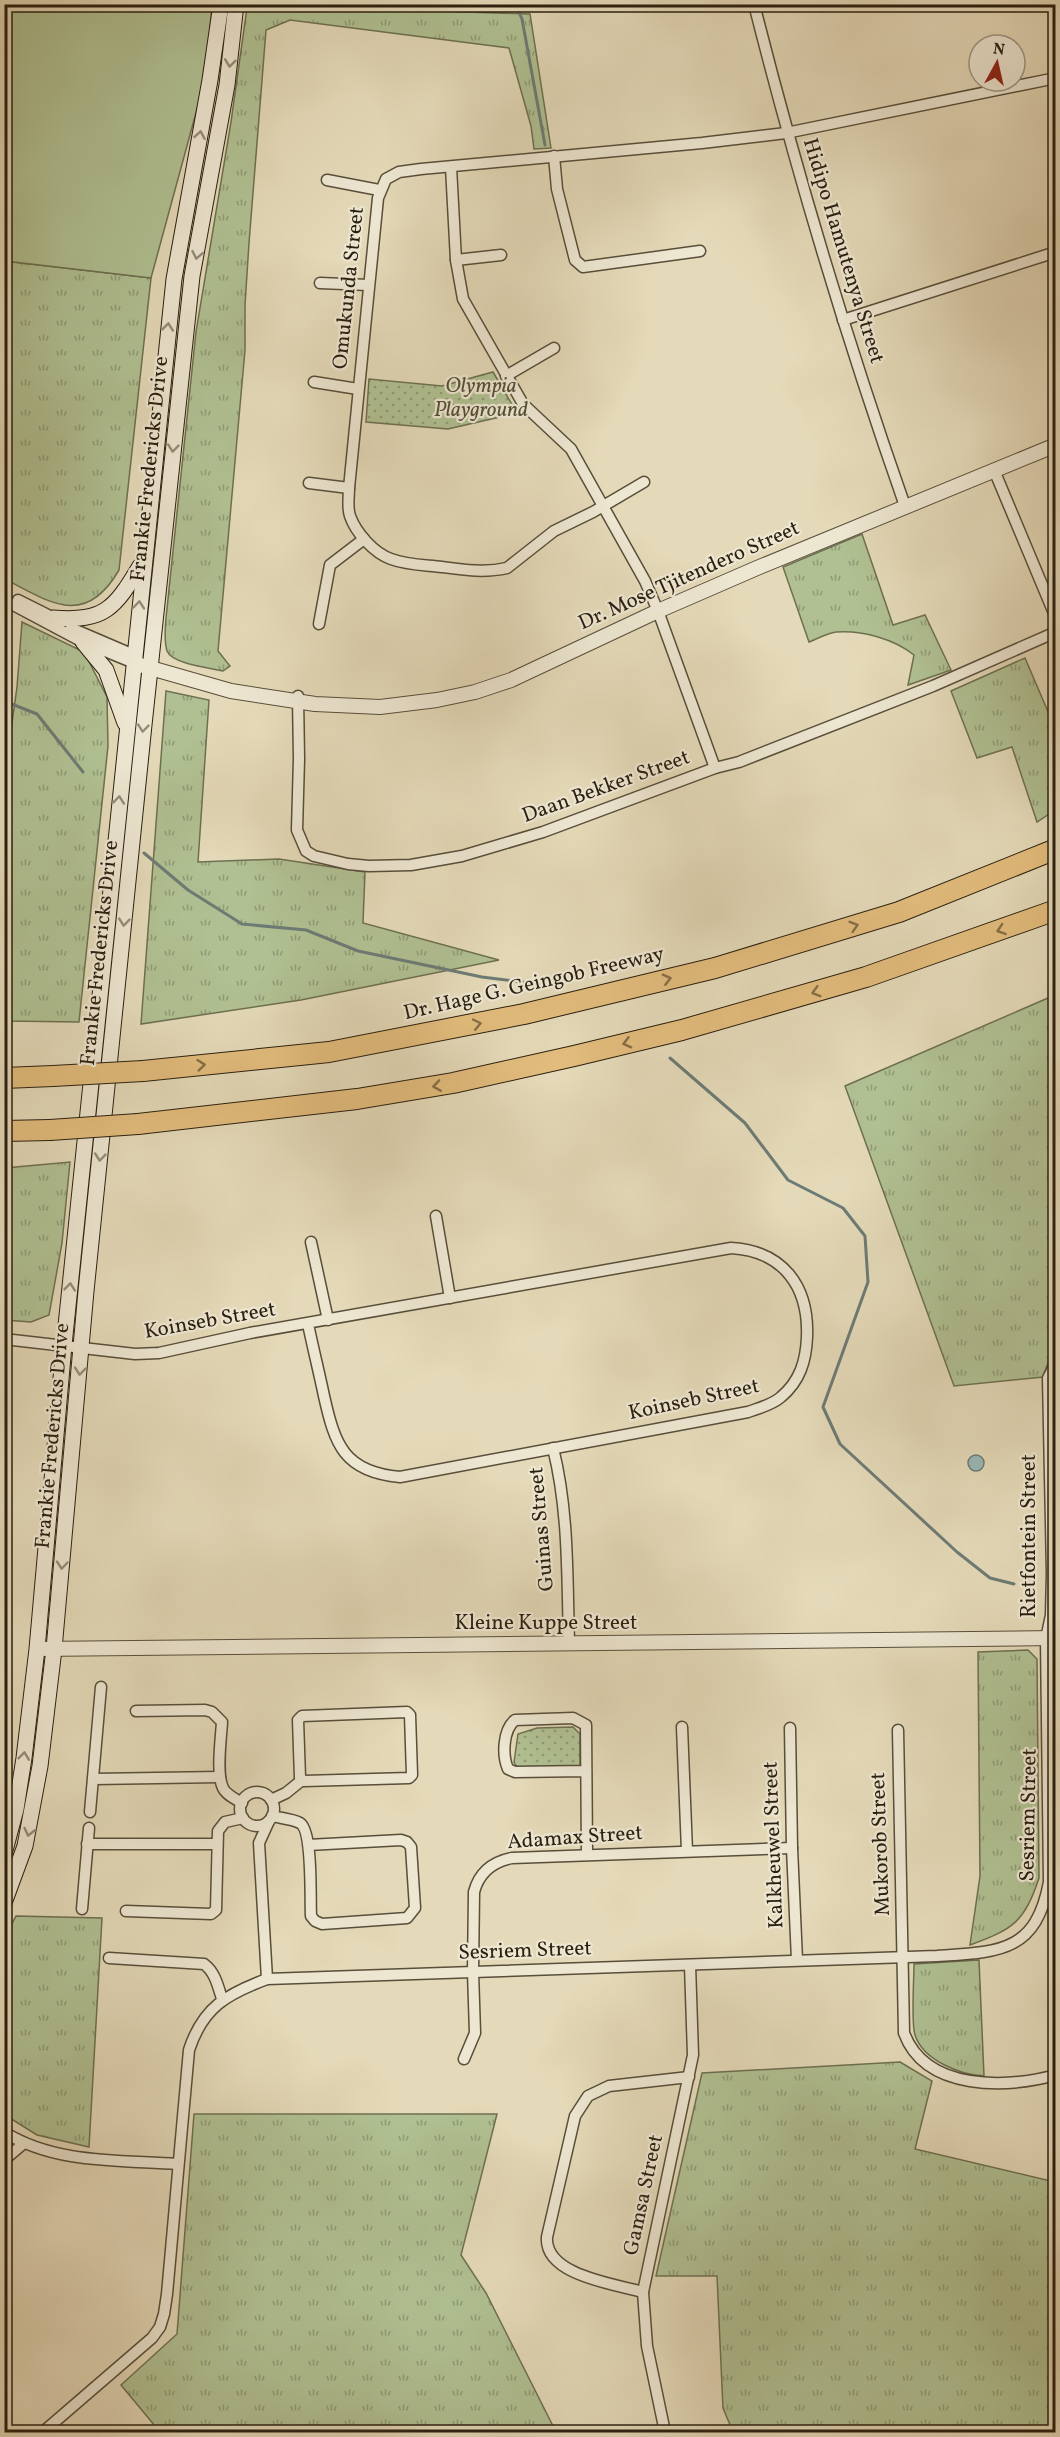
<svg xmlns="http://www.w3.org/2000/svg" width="1060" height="2437" viewBox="0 0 1060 2437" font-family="Vollkorn,serif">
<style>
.grass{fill:url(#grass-tufts);stroke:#6d7051;stroke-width:1.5}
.park{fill:url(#park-dots);stroke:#6d7051;stroke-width:1.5}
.pitch{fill:#b0c092;stroke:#6d7051;stroke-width:1.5}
.water{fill:url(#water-ripples);stroke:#6d7b75;stroke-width:1.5}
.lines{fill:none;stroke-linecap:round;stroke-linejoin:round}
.stream{stroke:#6d7b75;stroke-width:3}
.minor-casing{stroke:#584e3a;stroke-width:13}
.tertiary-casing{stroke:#584e3a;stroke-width:16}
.secondary-casing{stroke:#2a1f10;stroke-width:17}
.motorway-casing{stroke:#2a1f10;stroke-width:22}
.minor{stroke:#ede6d1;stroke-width:10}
.tertiary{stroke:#ede6d1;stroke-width:14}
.secondary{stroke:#ede6d1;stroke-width:15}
.motorway{stroke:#e2bc7c;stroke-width:20}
.motorway-bridge-casing{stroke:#2a1f10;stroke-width:22;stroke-linecap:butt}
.motorway-bridge{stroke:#e2bc7c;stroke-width:20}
.oneway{stroke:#958c7a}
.oneway2{stroke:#866e46}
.labels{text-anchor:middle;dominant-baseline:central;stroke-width:4.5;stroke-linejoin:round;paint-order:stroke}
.street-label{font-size:21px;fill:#2a1f10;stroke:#ede6d1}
.park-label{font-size:21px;font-style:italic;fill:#524f37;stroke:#ede6d1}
</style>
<defs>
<pattern id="grass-tufts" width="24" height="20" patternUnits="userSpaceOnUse" patternTransform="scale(1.5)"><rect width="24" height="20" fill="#b0c092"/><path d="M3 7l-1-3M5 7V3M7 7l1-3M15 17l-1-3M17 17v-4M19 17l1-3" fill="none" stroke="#8f9b76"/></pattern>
<pattern id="park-dots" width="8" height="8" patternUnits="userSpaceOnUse" patternTransform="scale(1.5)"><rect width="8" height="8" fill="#b0c092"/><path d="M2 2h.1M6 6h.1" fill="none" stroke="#8f9b76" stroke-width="1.8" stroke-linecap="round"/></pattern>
<pattern id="water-ripples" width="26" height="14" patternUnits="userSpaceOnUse" patternTransform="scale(1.5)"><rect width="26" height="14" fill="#99b8b8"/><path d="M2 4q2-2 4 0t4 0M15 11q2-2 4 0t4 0" fill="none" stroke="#7d9594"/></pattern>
</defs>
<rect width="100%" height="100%" fill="#e4d9b8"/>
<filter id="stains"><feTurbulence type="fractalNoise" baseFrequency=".00333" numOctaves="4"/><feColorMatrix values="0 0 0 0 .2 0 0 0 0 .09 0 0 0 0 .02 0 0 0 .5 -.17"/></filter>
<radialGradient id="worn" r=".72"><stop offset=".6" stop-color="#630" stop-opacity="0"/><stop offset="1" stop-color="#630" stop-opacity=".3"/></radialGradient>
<g class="grass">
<path d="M 360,5 L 434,11 L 530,14 L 551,148 L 534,149 L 531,126 L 509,48 L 290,20 L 266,30 L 249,243 L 245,305 L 245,350 L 218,651 L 230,666 L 223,671 C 211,668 172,664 167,651 C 164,641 165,629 166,618 L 196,332 L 231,122 L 247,8 L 248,4 Z"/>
<path d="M 4,261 L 151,278 L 119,570 C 86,627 52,604 5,579 Z"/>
<path d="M 862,534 L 893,625 L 925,615 L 951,670 L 908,685 L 914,655 C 894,639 862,630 836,632 C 827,633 817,639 809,642 L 783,567 Z"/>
<path d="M 22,622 L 84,652 L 107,697 L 108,746 L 79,1022 L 5,1021 L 5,773 L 17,687 Z"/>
<path d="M 1025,658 L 1055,728 L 1055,810 L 1037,822 L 1012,747 L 977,758 L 951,691 Z"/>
<path d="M 166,691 L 209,700 L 198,862 L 279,859 L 365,872 L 363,923 L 499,960 L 301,1000 L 141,1024 Z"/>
<path d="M 1055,995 L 1056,1354 L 1050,1357 L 1043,1377 L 954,1386 L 845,1086 Z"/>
<path d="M 4,1026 L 6,1026 L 10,1070 L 5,1070 Z"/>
<path d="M 70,1162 L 62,1243 L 49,1315 L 31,1322 L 5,1320 L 5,1168 Z"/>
<path d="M 1028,1650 L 1037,1659 L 1039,1878 C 1024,1923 1013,1929 970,1945 L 980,1876 L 978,1652 Z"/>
<path d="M 16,1916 L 102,1918 L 89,2147 L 37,2135 L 5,2115 L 5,1937 Z"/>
<path d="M 979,1960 L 984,2076 C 960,2075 923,2060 915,2035 C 911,2024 914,1979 914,1964 Z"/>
<path d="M 900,2062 L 932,2081 L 915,2149 L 1055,2182 L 1055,2432 L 733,2432 L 723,2408 L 717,2276 L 656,2276 L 702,2073 Z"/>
<path d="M 194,2114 L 497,2114 L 461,2255 L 486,2293 L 556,2432 L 160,2432 L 121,2385 L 177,2334 Z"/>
</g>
<g class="park">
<path d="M 493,372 L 517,413 L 448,429 L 366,422 L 369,379 L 442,386 Z"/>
<path d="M 573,1727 L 580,1734 L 580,1768 L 518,1769 L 514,1762 L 518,1734 L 537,1728 Z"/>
</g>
<path class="pitch" d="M 5,5 L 212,5 L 206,76 L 151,278 L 5,261 Z"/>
<circle class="water" cx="976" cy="1463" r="8"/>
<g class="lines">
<g class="stream">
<path d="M 518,10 L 522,19 L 545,145"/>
<path d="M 4,701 L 37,714 L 83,772"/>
<path d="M 144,853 L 188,890 L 242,924 L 306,930 L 358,951 L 482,977 L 553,986"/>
<path d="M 670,1058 L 745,1123 L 788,1180 L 843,1208 L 865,1236 L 868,1282 L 823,1407 L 840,1444 L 957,1552 L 990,1578 L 1014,1584"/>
</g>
<defs>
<g id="minor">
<path d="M 754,4 C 797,174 847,341 905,506"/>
<path d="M 554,156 L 557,189 L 575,260 L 583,267 L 700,251"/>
<path d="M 451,167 L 456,260 L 463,299 L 523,404 L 571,449 L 645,581 L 658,611 L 715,768"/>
<path d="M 327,180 L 379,190"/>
<path d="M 456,260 L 501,255"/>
<path d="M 320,283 L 368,285"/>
<path d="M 843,320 L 1056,252"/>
<path d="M 506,376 L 554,348"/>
<path d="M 314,382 L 358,389"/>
<path d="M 994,470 L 1056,618"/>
<path d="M 644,482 L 593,512 L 554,531 L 507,568 C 485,573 464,570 442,567 C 425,565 407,565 391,559 C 374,553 356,533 350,516 C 347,507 349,497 349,488 L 378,198 L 386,179 L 399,172 L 421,169 L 702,143 L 786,133 L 1056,78"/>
<path d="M 309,483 L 349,488"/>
<path d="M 4,600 L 83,642 L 134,663"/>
<path d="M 18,600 L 58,620"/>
<path d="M 319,624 L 330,565 L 364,539"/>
<path d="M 71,628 L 134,655"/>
<path d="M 298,696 L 299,759 L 297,830 L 306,851 L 314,856 L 348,864 L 369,866 L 411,865 L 462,856 L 543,832 L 715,768 L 739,762 L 933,686 L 1056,632"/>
<path d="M 436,1216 L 450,1298"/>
<path d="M 311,1242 L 328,1320"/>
<path d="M 4,1339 L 135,1354 L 159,1353 L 250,1333 L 731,1248 C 783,1251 809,1286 807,1337 C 806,1361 800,1381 781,1397 C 772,1405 759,1408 748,1412 L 400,1477 C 344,1472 335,1445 324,1396 C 319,1372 313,1348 308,1324"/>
<path d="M 553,1448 C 569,1512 567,1577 569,1643"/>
<path d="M 136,1711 L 205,1710 L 212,1712 L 222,1722 C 221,1739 216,1774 223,1788 C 226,1795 236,1799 242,1803"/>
<path d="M 407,1712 L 410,1715 L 412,1775 L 409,1778 L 304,1781 L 300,1778 L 298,1720 L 302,1716 Z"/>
<path d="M 682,1727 L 687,1851"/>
<path d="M 790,1728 L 792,1848 L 797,1960"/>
<path d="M 898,1730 L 904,2033 C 926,2092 1007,2088 1056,2075"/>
<path d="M 586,1771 L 515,1772 L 508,1769 C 502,1755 503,1730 515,1720 L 573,1718 L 586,1725 L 587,1854"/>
<path d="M 94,1779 L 220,1777"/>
<circle cx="257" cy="1809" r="17"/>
<path d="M 271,1800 L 286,1793 L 302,1780"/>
<path d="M 90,1812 L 101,1687"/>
<path d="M 272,1816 C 280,1818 293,1819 300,1823 C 313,1831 310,1900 311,1916 L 315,1921 L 322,1924 L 407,1918 L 415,1908 L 411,1847 L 407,1842 L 401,1840 L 308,1845"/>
<path d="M 87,1844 L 217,1844"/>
<path d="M 82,1909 L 89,1828"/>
<path d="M 126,1911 L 211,1914 L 216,1910 L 218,1831 L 225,1822 L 243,1818"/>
<path d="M 109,1958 L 204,1964 C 215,1972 218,1986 222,1999"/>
<path d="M 267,1979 L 259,1843 L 269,1821"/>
<path d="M 464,2059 L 475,2033 L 473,1972 L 474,1892 C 479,1873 492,1862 512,1858 L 792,1848"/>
<path d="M 4,2132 C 55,2164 119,2160 177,2164"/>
<path d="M 4,2160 L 23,2144"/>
<path d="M 643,2292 C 614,2284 544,2275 547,2237 L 575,2116 L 588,2096 L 609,2086 L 689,2077"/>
<path d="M 43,2432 L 152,2338 L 160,2327 L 164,2314 L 167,2294 L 189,2050 C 203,2007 227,1994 267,1979 L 937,1956 C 998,1952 1036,1953 1049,1882 L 1046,1639 L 1051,1615 L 1052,1573 L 1048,1378 L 1056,1363"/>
<path d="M 665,2432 L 647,2346 L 643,2292 L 693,2055 L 690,1965"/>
</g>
<g id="tertiary">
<path d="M 140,665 L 231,691 L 315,704 L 380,707 L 437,700 L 475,692 L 511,680 L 658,611 L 757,568 L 1056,445"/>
<path d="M 37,1649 L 1056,1638"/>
</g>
<g id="secondary">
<path d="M 53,618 C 105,622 115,608 140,566"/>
<path d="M 83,642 L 106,670 L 125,723"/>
<path d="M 4,1854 L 16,1809 L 24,1758 L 37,1649 L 64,1345 L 174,279 L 210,80 L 221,4"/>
<path d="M 4,1903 L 25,1846 L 40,1766 L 54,1649 L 86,1291 L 144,725 L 192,276 L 227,85 L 236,4"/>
</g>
<g id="motorway">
<path d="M 143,1071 L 329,1052 L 524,1014 L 715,968 L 899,912 L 1056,849"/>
<path d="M 4,1078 L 53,1076"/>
<path d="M 138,1124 L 357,1099 L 453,1083 L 574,1056 L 682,1030 L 866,977 L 1056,910"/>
<path d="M 4,1131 L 50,1130"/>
</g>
</defs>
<use href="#minor" class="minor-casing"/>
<use href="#tertiary" class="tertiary-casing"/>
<use href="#secondary" class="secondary-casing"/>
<use href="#motorway" class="motorway-casing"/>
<use href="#minor" class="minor"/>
<use href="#tertiary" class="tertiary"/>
<use href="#secondary" class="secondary"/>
<use href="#motorway" class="motorway"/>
<defs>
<g id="motorway-bridge">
<path d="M 53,1076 L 143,1071"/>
<path d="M 50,1130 L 138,1124"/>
</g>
</defs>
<use href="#motorway-bridge" class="motorway-bridge-casing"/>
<use href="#motorway-bridge" class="motorway-bridge"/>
</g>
<defs><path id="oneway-chevron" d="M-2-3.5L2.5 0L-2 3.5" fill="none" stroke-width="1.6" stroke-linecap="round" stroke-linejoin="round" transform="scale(1.5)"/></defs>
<g class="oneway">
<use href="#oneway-chevron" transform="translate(230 63) rotate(97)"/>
<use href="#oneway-chevron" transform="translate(200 135) rotate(-80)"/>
<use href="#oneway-chevron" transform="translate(197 255) rotate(101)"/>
<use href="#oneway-chevron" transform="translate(168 327) rotate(-84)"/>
<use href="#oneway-chevron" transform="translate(173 448) rotate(96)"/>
<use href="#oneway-chevron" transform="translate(139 605) rotate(-85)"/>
<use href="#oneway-chevron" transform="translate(143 728) rotate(96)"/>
<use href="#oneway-chevron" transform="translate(119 800) rotate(-84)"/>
<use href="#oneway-chevron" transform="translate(124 922) rotate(96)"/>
<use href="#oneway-chevron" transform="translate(100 1157) rotate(96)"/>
<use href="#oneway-chevron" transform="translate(70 1287) rotate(-84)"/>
<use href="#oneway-chevron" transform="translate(80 1371) rotate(95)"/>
<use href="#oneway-chevron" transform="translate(62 1565) rotate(95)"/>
<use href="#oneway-chevron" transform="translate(24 1756) rotate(-83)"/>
<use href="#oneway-chevron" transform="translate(29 1832) rotate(103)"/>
</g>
<g class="oneway2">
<use href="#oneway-chevron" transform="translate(854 926) rotate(-17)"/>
<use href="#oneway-chevron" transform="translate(1001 930) rotate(161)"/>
<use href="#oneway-chevron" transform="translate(667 979) rotate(-14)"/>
<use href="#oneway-chevron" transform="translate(816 992) rotate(164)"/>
<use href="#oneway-chevron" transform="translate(477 1024) rotate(-12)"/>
<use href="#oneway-chevron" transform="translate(627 1043) rotate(166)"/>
<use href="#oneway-chevron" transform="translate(201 1065) rotate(-6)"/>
<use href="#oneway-chevron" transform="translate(437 1086) rotate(171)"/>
</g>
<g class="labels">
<g class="street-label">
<text transform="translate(843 251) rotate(73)">Hidipo Hamutenya Street</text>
<text transform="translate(349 288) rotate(-84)">Omukunda Street</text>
<text transform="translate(150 469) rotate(-84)">Frankie Fredericks Drive</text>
<text transform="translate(689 576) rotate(-24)">Dr. Mose Tjitendero Street</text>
<text transform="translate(606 787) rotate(-20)">Daan Bekker Street</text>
<text transform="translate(100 953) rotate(-84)">Frankie Fredericks Drive</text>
<text transform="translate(534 984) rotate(-13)">Dr. Hage G. Geingob Freeway</text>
<text transform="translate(210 1321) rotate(-10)">Koinseb Street</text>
<text transform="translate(694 1400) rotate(-12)">Koinseb Street</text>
<text transform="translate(53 1436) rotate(-85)">Frankie Fredericks Drive</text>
<text transform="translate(542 1529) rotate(-95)">Guinas Street</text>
<text transform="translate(1029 1536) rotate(-90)">Rietfontein Street</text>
<text x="546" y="1623">Kleine Kuppe Street</text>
<text transform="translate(1029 1815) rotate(-89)">Sesriem Street</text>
<text transform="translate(575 1838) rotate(-4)">Adamax Street</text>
<text transform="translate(881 1844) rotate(-92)">Mukorob Street</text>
<text transform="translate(774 1845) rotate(-92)">Kalkheuwel Street</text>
<text transform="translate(525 1951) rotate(-2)">Sesriem Street</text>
<text transform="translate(644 2195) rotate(-78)">Gamsa Street</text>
</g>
<g class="park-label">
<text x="481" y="386">Olympia<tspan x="481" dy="24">Playground</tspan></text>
</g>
</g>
<rect width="1060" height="2437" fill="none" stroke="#e4d9b8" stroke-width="24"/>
<rect x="6" y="6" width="1048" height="2425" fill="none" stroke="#2a1f10" stroke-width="3"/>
<rect x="12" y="12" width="1036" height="2413" fill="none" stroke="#2a1f10" stroke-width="1.5"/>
<g transform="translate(997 63) rotate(8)"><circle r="28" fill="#ede6d1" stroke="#9f9684" stroke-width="1.5"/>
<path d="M0-4.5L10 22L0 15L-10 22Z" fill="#8f2418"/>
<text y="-9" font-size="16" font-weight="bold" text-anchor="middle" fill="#2a1f10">N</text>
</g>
<rect width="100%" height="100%" filter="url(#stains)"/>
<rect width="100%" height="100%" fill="url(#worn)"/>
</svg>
